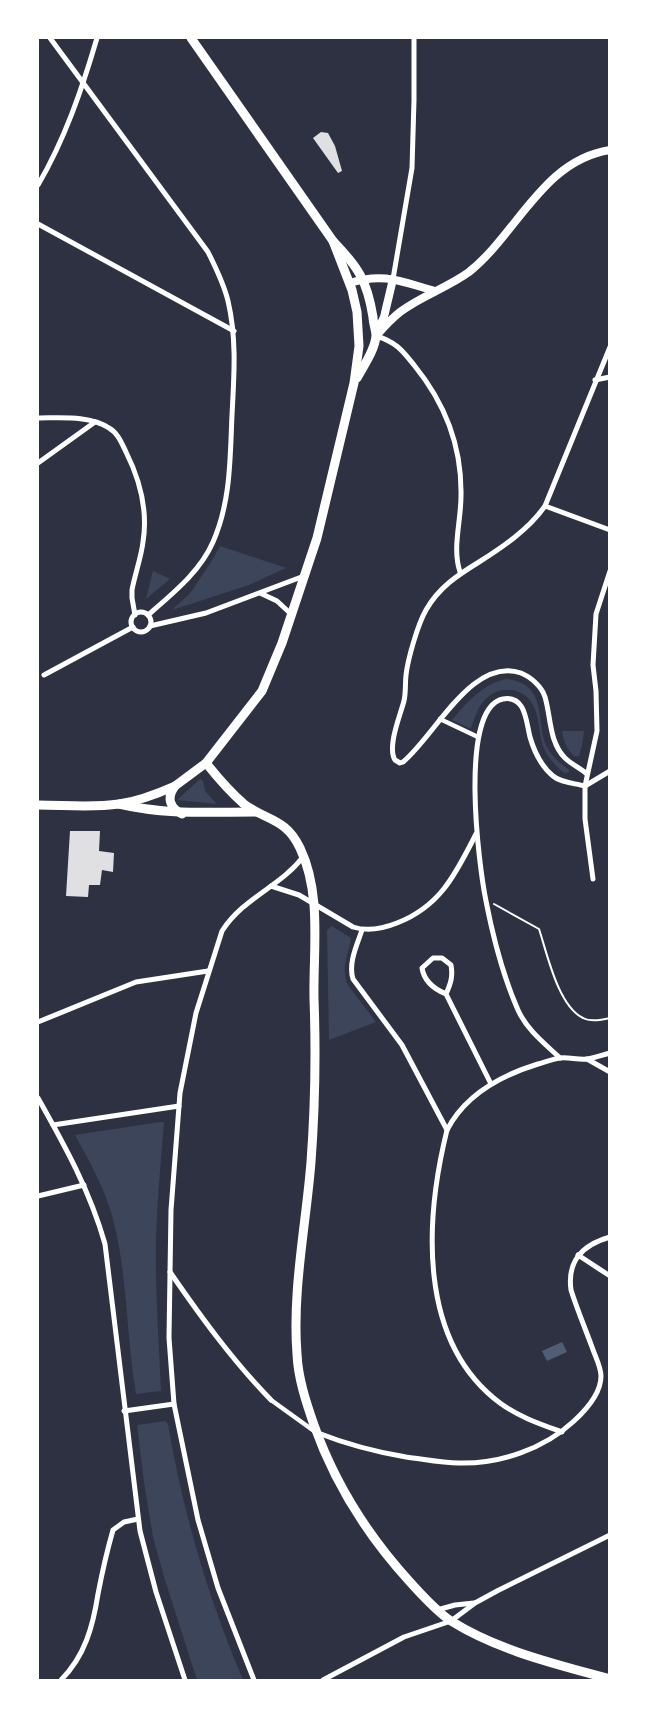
<svg xmlns="http://www.w3.org/2000/svg" width="647" height="1718" viewBox="0 0 647 1718" font-family="Jost,sans-serif">
<style>
.green{fill:#3c4559}
.water{fill:#4f5d75}
.building{fill:#e0e0e3}
.lines{fill:none;stroke-linecap:round;stroke-linejoin:round}
.path{stroke:#fff;stroke-width:2}
.pedestrian{stroke:#fff;stroke-width:4.5}
.minor{stroke:#fff;stroke-width:5}
.tertiary{stroke:#fff;stroke-width:8}
.secondary{stroke:#fff;stroke-width:9}
.primary{stroke:#fff;stroke-width:9}
</style>
<rect width="100%" height="100%" fill="#2d3142"/>
<g class="green">
<path d="M 220,546 L 286,568 L 249,585 L 172,610 L 191,592 L 211,562 Z"/>
<path d="M 153,571 L 170,579 L 146,599 Z"/>
<path d="M 507,679 C 549,684 535,722 547,747 C 552,757 560,763 569,770 L 569,772 L 565,773 C 556,768 547,756 543,746 C 537,728 541,701 519,692 C 512,689 504,689 496,692 C 481,698 475,715 471,729 L 452,720 C 465,704 485,682 507,679 Z"/>
<path d="M 562,731 L 584,731 L 582,746 L 579,756 L 574,756 C 566,749 564,741 562,731 Z"/>
<path d="M 200,779 L 203,781 L 205,791 L 217,804 L 177,800 Z"/>
<path d="M 332,926 L 351,938 C 349,955 340,968 348,985 L 376,1022 L 329,1040 L 327,930 Z"/>
<path d="M 160,1122 L 164,1122 C 161,1162 157,1201 156,1241 C 155,1291 159,1341 161,1391 L 136,1394 C 126,1336 128,1277 113,1219 C 105,1189 90,1162 75,1135 Z"/>
<path d="M 165,1421 L 168,1424 C 183,1513 208,1597 243,1680 L 197,1680 L 164,1577 L 153,1537 L 144,1482 L 137,1425 Z"/>
</g>
<path class="water" d="M 562,1342 L 567,1352 L 547,1361 L 542,1351 Z"/>
<g class="building">
<path d="M 321,132 L 328,133 L 335,146 L 342,171 L 338,173 L 313,138 Z"/>
<path d="M 70,831 L 100,831 L 99,851 L 114,853 L 113,872 L 102,870 L 100,885 L 89,885 L 88,897 L 66,896 Z"/>
</g>
<g class="lines">
<path class="path" d="M 494,904 L 539,929 C 547,953 558,1006 583,1018 C 590,1022 602,1020 610,1018"/>
<g class="pedestrian">
<path d="M 440,719 L 478,737"/>
<path d="M 271,1400 L 314,1431"/>
</g>
<g class="minor">
<path d="M 50,38 L 208,252 C 216,268 224,284 228,301 C 237,339 234,377 232,415 C 230,458 231,501 213,542 C 200,572 172,594 148,615"/>
<path d="M 38,185 C 65,139 82,89 97,38"/>
<path d="M 38,224 L 234,331"/>
<path d="M 393,279 L 412,168 L 414,100 L 414,38"/>
<path d="M 376,336 C 396,342 402,350 414,365 C 445,403 462,448 461,496 C 461,522 452,548 460,572"/>
<path d="M 595,380 L 610,377"/>
<path d="M 38,418 C 60,418 90,415 109,428 C 118,433 122,444 126,452 C 140,480 148,511 143,542 C 141,558 135,574 132,590 L 132,598 L 135,615"/>
<path d="M 38,463 L 95,422"/>
<path d="M 545,506 L 610,530"/>
<path d="M 260,593 L 277,601 L 291,614"/>
<circle cx="141" cy="622" r="10"/>
<path d="M 150,626 L 206,613 L 304,576"/>
<path d="M 44,675 L 133,627"/>
<path d="M 587,774 C 580,768 571,764 565,758 C 549,742 551,717 545,697 C 542,687 531,677 521,673 C 472,656 435,736 403,762 L 400,763 L 395,760 C 387,747 400,716 404,701 C 406,692 405,684 406,675 C 408,658 418,624 426,610 C 439,587 458,575 479,562 C 503,547 529,529 545,506 L 610,347"/>
<path d="M 593,879 L 585,819 L 585,786 L 597,731 L 596,691 L 593,665 L 596,614 L 610,571"/>
<path d="M 271,886 L 299,895 L 353,927 C 368,932 382,929 397,923 C 441,906 456,873 476,834"/>
<path d="M 362,930 C 357,945 348,963 353,979 L 402,1045 L 447,1130"/>
<path d="M 446,994 C 451,983 453,976 451,965 L 442,958 L 433,958 L 422,968 C 424,981 434,989 446,994 L 491,1084"/>
<path d="M 38,1022 L 136,982 L 208,971"/>
<path d="M 560,1058 C 544,1043 527,1030 518,1010 C 503,976 493,937 486,901 C 479,867 458,708 503,699 C 526,695 526,722 530,737 C 534,751 541,766 553,776 C 561,783 574,783 585,786 L 610,771"/>
<path d="M 587,1059 L 610,1072"/>
<path d="M 38,1098 C 65,1146 90,1191 105,1244 L 140,1531 L 156,1592 L 185,1680"/>
<path d="M 53,1125 L 179,1106"/>
<path d="M 38,1196 L 84,1185"/>
<path d="M 578,1255 L 610,1276"/>
<path d="M 170,1272 C 201,1317 233,1361 271,1400"/>
<path d="M 124,1411 L 174,1404"/>
<path d="M 562,1432 C 540,1424 519,1417 500,1403 C 417,1341 425,1219 447,1130 C 465,1095 502,1075 538,1064 C 545,1062 553,1059 560,1058 C 569,1057 578,1060 587,1059 C 595,1058 602,1055 610,1053"/>
<path d="M 318,1433 C 346,1444 376,1452 406,1457 C 423,1459 441,1463 459,1463 C 500,1464 544,1449 574,1421 C 586,1410 601,1394 601,1376 C 601,1367 595,1356 592,1347 C 585,1328 577,1309 571,1290 C 567,1261 582,1245 610,1237"/>
<path d="M 437,1610 L 455,1605 L 474,1603"/>
<path d="M 61,1680 C 85,1656 93,1626 98,1594 C 102,1573 107,1551 113,1530 L 124,1522 L 138,1519"/>
<path d="M 254,1680 L 218,1588 L 198,1520 L 174,1404 L 169,1338 L 171,1210 L 180,1093 L 196,1013 L 222,931 C 244,897 280,887 303,857"/>
<path d="M 323,1680 L 404,1637 L 451,1621 L 475,1603 L 497,1591 L 610,1535"/>
</g>
<g class="tertiary">
<path d="M 350,283 C 384,272 402,282 435,291"/>
<path d="M 378,330 L 384,317 L 393,279"/>
<path d="M 376,336 C 383,328 391,319 400,312 C 421,296 447,288 469,272 C 517,234 543,160 610,150"/>
</g>
<path class="secondary" d="M 38,805 C 64,805 92,808 119,804 C 139,801 157,794 175,786"/>
<g class="primary">
<path d="M 191,38 L 333,241 C 358,267 367,280 373,317 C 373,323 376,330 376,336 C 375,350 363,367 357,378"/>
<path d="M 206,763 C 218,778 230,792 244,804 C 267,821 286,818 300,848 C 322,894 313,950 314,999 C 316,1053 315,1108 311,1162 C 306,1225 292,1291 297,1354 C 298,1378 306,1402 314,1425 C 335,1484 368,1536 410,1582 C 423,1596 436,1611 451,1621 C 499,1651 556,1664 610,1679"/>
<path d="M 119,804 C 166,815 207,812 256,812"/>
<path d="M 182,814 C 170,808 166,798 175,786 L 206,763 L 262,691 L 282,643 L 317,538 L 354,383 L 359,346 L 357,312 L 352,290 L 333,241"/>
</g>
</g>
<rect width="647" height="1718" fill="none" stroke="#ffffff" stroke-width="78"/>
</svg>
